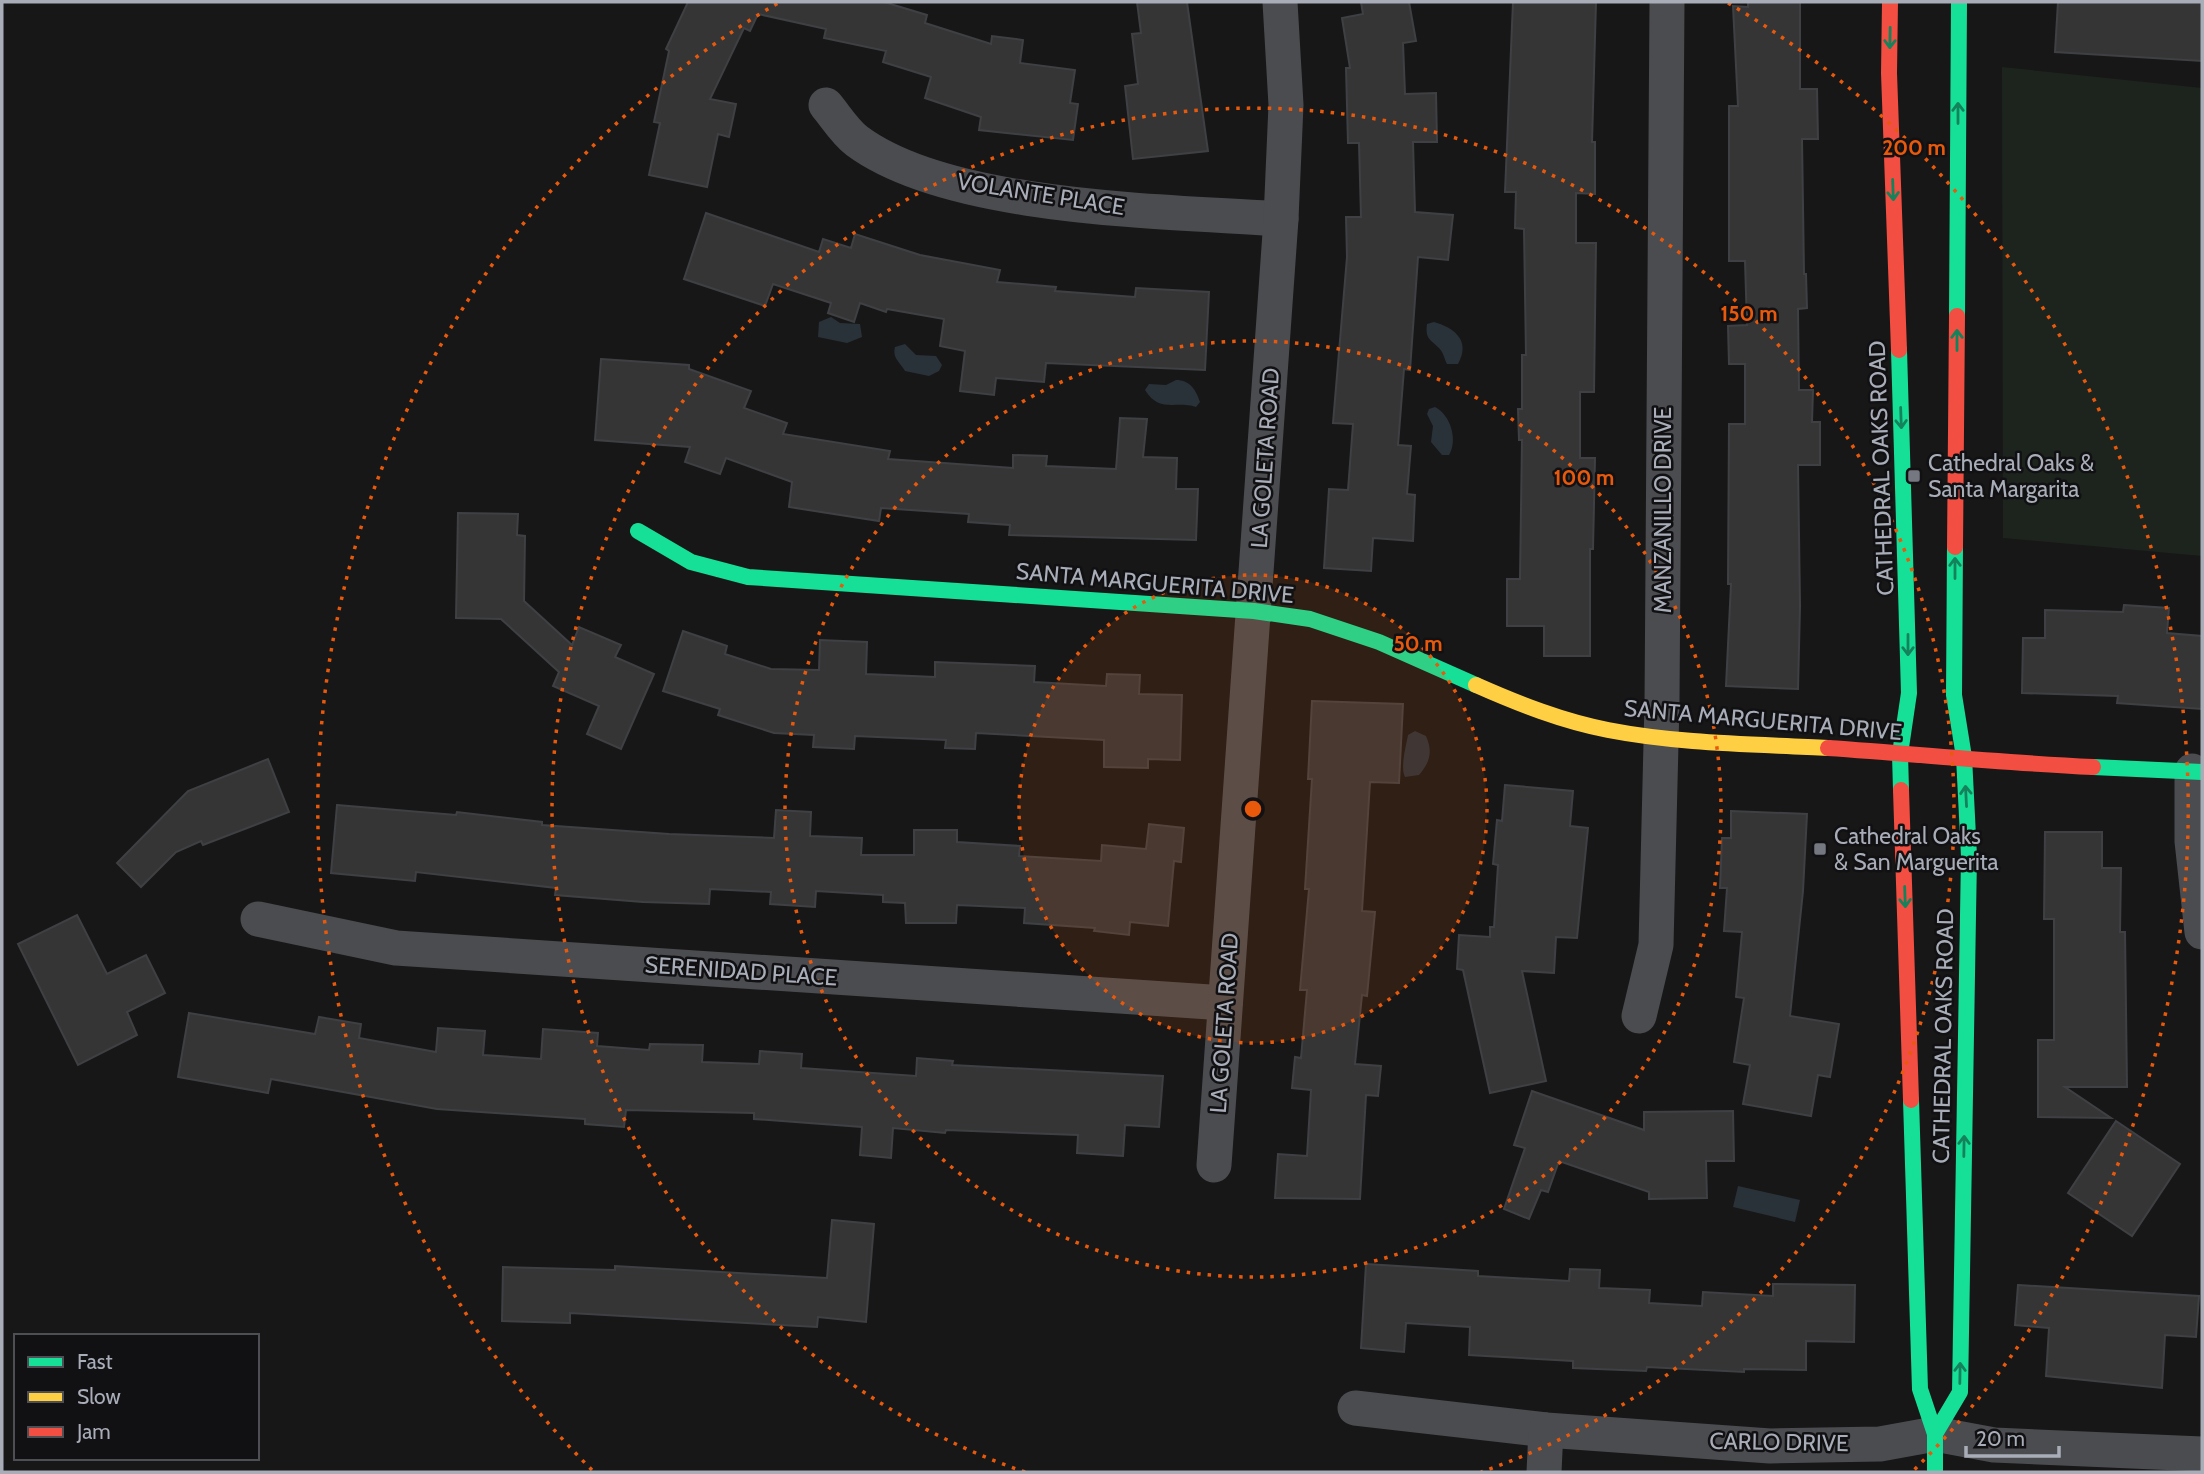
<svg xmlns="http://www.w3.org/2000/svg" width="2204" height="1474" viewBox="0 0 2204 1474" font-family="Cabin,sans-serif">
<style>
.green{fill:#1d241e}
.water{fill:#2a3239}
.building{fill:#353536;stroke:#3f4043;stroke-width:2}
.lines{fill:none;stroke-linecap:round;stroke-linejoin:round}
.street{stroke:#4b4c50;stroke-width:35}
.fast{stroke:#16e098;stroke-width:16}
.slow{stroke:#ffcf43;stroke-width:16}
.jam{stroke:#f24e42;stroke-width:16}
.oneway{stroke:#14835c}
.ring{fill:none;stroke:#e8590c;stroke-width:3.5;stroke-dasharray:3.5 7}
.poi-dot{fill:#757880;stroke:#111113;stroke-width:2.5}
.labels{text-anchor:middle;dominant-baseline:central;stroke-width:5;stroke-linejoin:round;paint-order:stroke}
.street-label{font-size:23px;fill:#a8adb8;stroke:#111113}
.poi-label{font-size:23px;fill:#a8adb8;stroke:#111113;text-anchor:start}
.centre{fill:#e8590c;stroke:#111113;stroke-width:3.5}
.ring-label{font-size:21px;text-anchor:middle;font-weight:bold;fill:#e8590c;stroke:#111113;stroke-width:5;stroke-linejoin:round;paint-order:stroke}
</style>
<rect width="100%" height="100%" fill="#171717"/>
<path class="green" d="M 2002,67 L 2202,88 L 2202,556 L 2003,538 Z"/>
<g class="water">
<path d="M 831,317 L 840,323 L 860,324 L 862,337 L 847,343 L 818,337 L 819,322 Z"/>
<path d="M 1434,322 C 1455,328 1471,341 1458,364 L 1447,364 C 1444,359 1444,353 1439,348 C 1430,339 1425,339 1427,324 Z"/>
<path d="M 905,344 L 916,355 L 936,356 L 942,365 L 939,371 L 929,376 L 905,371 C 900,362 892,358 895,347 Z"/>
<path d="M 1176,380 C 1190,380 1196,390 1200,402 L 1196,407 C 1176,400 1160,414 1145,390 L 1149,384 L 1166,385 Z"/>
<path d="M 1435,407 C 1451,415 1458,441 1449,455 L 1442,455 L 1431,442 L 1433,426 L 1427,414 L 1429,409 Z"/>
<path d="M 1415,731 L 1426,736 C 1433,752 1430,762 1419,775 L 1405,777 C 1400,768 1406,746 1408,735 Z"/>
<path d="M 1738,1186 L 1800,1200 L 1795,1222 L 1733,1207 Z"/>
</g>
<g class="building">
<path d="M 688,2 L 884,2 L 927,15 L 925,23 L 991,44 L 992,36 L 1023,40 L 1020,63 L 1075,70 L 1070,103 L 1078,104 L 1073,140 L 979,130 L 981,117 L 925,98 L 931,77 L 883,62 L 886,51 L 824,38 L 826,29 L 758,14 L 750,31 L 744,28 L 710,99 L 736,104 L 729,137 L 718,134 L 707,187 L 649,175 L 660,123 L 654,122 L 669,51 L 666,49 Z"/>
<path d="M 1137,2 L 1187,2 L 1208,151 L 1133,159 L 1125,86 L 1138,84 L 1132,34 L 1141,33 Z"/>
<path d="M 1361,2 L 1409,2 L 1416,41 L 1403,43 L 1405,94 L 1436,93 L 1437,142 L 1413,142 L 1415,212 L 1453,215 L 1448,260 L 1418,257 L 1410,370 L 1404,369 L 1398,445 L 1411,446 L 1407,494 L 1415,495 L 1413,541 L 1373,538 L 1371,571 L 1324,568 L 1329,489 L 1348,490 L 1353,424 L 1333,423 L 1347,257 L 1346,217 L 1361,217 L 1359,143 L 1348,143 L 1346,68 L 1350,68 L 1342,18 L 1363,14 Z"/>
<path d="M 1513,2 L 1596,2 L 1592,142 L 1595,142 L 1595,194 L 1576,193 L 1576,243 L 1596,243 L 1594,392 L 1580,392 L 1580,458 L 1595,458 L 1593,549 L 1590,549 L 1590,656 L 1544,656 L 1544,626 L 1507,626 L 1507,579 L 1520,579 L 1522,440 L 1519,440 L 1518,409 L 1522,409 L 1522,355 L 1526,355 L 1524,229 L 1515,228 L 1516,192 L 1505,192 Z"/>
<path d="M 1748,2 L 1800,2 L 1800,89 L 1817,89 L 1818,139 L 1802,139 L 1804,274 L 1806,274 L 1807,308 L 1798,309 L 1799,390 L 1813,390 L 1812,422 L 1820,422 L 1820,465 L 1798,465 L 1800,606 L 1798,689 L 1726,686 L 1731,584 L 1728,584 L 1729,424 L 1745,424 L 1745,364 L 1729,364 L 1728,326 L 1747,325 L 1745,261 L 1729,261 L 1729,106 L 1738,106 L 1733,6 L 1748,7 Z"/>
<path d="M 2058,2 L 2202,2 L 2202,61 L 2055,52 Z"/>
<path d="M 706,213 L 819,252 L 823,239 L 851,248 L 855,234 L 920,255 L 1000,270 L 997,282 L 1056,287 L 1055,291 L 1135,297 L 1136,288 L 1209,292 L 1205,370 L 1046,363 L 1044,382 L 996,378 L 994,395 L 960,391 L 965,351 L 940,346 L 944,319 L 887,309 L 886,312 L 860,303 L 854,322 L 828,313 L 831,303 L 773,284 L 765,306 L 684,279 Z"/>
<path d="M 601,359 L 689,365 L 689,369 L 751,391 L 744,408 L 787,423 L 783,434 L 890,451 L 888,459 L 1013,468 L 1013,455 L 1047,456 L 1046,466 L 1116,469 L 1120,418 L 1147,419 L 1143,457 L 1177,458 L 1176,489 L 1198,489 L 1196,540 L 1009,535 L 1010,525 L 968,522 L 969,514 L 881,508 L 879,521 L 789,507 L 792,482 L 726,458 L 720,474 L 685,462 L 690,447 L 595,440 Z"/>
<path d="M 458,513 L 518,514 L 517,535 L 525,536 L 524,601 L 572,645 L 579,627 L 621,645 L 615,657 L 654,674 L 621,749 L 587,734 L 599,706 L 553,686 L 559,672 L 501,619 L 456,618 Z"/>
<path d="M 2124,605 L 2169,608 L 2167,633 L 2202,636 L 2202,709 L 2117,703 L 2118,696 L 2022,693 L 2023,638 L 2045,638 L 2045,610 L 2123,612 Z"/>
<path d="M 683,631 L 727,646 L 725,654 L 771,669 L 819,670 L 820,640 L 867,642 L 866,674 L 935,677 L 935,662 L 1035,666 L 1034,682 L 1106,686 L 1107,674 L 1140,675 L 1139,694 L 1182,695 L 1180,760 L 1148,759 L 1148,768 L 1104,767 L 1104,740 L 976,733 L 975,749 L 945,748 L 946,740 L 855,736 L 854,749 L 813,747 L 814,735 L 774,733 L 718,715 L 720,709 L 663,691 Z"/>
<path d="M 1312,701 L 1403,704 L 1399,783 L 1370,782 L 1362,911 L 1375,912 L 1367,996 L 1362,995 L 1355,1064 L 1381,1066 L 1378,1096 L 1366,1095 L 1360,1199 L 1275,1198 L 1278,1154 L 1307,1156 L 1311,1090 L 1292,1088 L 1295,1057 L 1301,1058 L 1307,990 L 1300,990 L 1309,889 L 1305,889 L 1312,779 L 1308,779 Z"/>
<path d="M 268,759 L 289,812 L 203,845 L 201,841 L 176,852 L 141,887 L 117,863 L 188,791 Z"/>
<path d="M 1505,785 L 1573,791 L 1570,826 L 1588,828 L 1577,938 L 1556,937 L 1554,973 L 1522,971 L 1546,1081 L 1490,1093 L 1463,970 L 1457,969 L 1459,935 L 1490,937 L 1490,927 L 1494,927 L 1498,865 L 1493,864 L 1497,820 L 1502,821 Z"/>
<path d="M 337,805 L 456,815 L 457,812 L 542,822 L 542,825 L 669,834 L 774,838 L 776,810 L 811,812 L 810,836 L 862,838 L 861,855 L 914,855 L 914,830 L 957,830 L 957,842 L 1020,846 L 1019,856 L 1101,861 L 1102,845 L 1146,849 L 1149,824 L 1184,828 L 1181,862 L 1174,861 L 1168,926 L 1130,922 L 1129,935 L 1094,931 L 1095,928 L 1024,923 L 1025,908 L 957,905 L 956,923 L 906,923 L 905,903 L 883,902 L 883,895 L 816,891 L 815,907 L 770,904 L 771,892 L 710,889 L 709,904 L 643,902 L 555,895 L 556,888 L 416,872 L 415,881 L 331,873 Z"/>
<path d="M 1731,811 L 1807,814 L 1803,891 L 1790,1016 L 1839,1024 L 1830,1077 L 1818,1075 L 1811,1116 L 1743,1104 L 1750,1065 L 1734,1062 L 1744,998 L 1736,997 L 1742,932 L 1724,931 L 1727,888 L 1720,888 L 1722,838 L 1731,838 Z"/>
<path d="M 2045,832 L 2102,832 L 2102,868 L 2121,868 L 2120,932 L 2125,932 L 2127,1087 L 2065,1087 L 2111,1118 L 2038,1117 L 2038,1040 L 2054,1040 L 2054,919 L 2044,919 Z"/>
<path d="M 77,915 L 107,974 L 146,955 L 165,993 L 127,1012 L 137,1035 L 78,1065 L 18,944 Z"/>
<path d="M 189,1013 L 315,1034 L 319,1017 L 361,1024 L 359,1038 L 436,1052 L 438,1028 L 485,1031 L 483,1055 L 541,1059 L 543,1029 L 598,1033 L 597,1046 L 649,1050 L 650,1044 L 703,1045 L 702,1062 L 759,1064 L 760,1051 L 802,1054 L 801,1068 L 916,1076 L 917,1058 L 953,1061 L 952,1065 L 1163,1076 L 1159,1127 L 1125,1125 L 1123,1156 L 1077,1153 L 1078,1135 L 946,1130 L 945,1133 L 893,1128 L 891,1158 L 860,1155 L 862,1127 L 754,1119 L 754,1113 L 626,1110 L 624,1127 L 585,1124 L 585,1119 L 437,1109 L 271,1079 L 268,1093 L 178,1077 Z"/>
<path d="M 1532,1091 L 1644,1130 L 1644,1112 L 1733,1111 L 1734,1161 L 1706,1161 L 1707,1198 L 1649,1199 L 1649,1192 L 1559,1161 L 1548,1192 L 1541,1190 L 1529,1219 L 1504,1209 L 1525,1148 L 1514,1145 Z"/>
<path d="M 2116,1121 L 2180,1164 L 2132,1236 L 2068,1193 Z"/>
<path d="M 832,1220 L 874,1224 L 866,1322 L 818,1317 L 817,1327 L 570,1313 L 570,1323 L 502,1321 L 503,1267 L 615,1270 L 615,1266 L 827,1278 Z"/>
<path d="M 1366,1264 L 1478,1271 L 1478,1276 L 1569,1281 L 1570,1269 L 1600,1270 L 1599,1288 L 1650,1290 L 1649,1303 L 1702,1306 L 1703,1292 L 1773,1296 L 1773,1284 L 1855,1285 L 1854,1342 L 1806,1341 L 1806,1370 L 1744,1369 L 1744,1372 L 1647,1367 L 1646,1371 L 1573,1368 L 1573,1361 L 1469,1355 L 1470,1327 L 1406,1323 L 1404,1352 L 1361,1348 Z"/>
<path d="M 2018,1285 L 2199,1296 L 2196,1337 L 2165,1335 L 2162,1388 L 2046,1376 L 2049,1328 L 2015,1325 Z"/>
</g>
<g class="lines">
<g class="street">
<path d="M 826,105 C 836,117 845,132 857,141 C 950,210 1167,211 1281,219"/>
<path d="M 2192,771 L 2192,841 L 2202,932"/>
<path d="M 258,919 L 396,948 L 1225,1003"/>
<path d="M 1639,1016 L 1656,945 L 1662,703 L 1667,2"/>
<path d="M 1214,1165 L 1281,219 L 1286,105 L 1280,2"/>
<path d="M 1355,1408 L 1546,1430 L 1770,1446 L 1880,1444 L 1935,1434 L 1994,1445 L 2202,1454"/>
<path d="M 1544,1472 L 1546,1430"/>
</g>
<g class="fast">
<path d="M 1957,316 L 1959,2"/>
<path d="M 1899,350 L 1909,693 L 1900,754 L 1901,790"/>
<path d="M 638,531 L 691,562 L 748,577 L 1254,611 L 1310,619 L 1379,642 L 1476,685"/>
<path d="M 2093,767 L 2202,772"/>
<path d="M 1911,1100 L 1920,1389 L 1935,1434 L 1935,1472"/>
<path d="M 1935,1434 L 1960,1392 L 1969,856 L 1964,757 L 1954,695 L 1955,547"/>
</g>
<path class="slow" d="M 1476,685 C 1519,704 1562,721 1608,730 C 1680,744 1755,744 1828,748"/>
<g class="jam">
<path d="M 1890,2 L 1889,73 L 1899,350"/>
<path d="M 1955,547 L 1957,316"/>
<path d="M 1828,748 C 1917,754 2004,763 2093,767"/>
<path d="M 1901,790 L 1911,1100"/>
</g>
</g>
<defs><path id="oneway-shaft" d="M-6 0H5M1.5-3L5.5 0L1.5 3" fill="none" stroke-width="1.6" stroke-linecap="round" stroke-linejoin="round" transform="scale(1.75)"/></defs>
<g class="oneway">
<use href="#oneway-shaft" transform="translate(1890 38) rotate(91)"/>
<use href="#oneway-shaft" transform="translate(1958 113) rotate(-90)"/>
<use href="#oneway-shaft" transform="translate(1893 190) rotate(88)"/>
<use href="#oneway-shaft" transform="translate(1957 340) rotate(-90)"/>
<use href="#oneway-shaft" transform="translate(1901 418) rotate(88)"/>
<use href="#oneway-shaft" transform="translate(1955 568) rotate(-90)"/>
<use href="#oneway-shaft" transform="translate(1908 645) rotate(90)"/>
<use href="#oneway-shaft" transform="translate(1966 796) rotate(-93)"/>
<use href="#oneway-shaft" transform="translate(1905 897) rotate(88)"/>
<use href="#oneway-shaft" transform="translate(1964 1146) rotate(-89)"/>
<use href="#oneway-shaft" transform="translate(1960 1373) rotate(-89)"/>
</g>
<circle cx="1253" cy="809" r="234" fill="#e8590c" fill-opacity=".12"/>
<g class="ring">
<circle cx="1253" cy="809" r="234"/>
<circle cx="1253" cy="809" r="468"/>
<path d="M1025 1472A701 701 0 1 1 1481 1472"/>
<path d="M592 1470A935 935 0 0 1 778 3M1728 3A935 935 0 0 1 1914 1470"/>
</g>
<g class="poi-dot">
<rect x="1907" y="469" width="14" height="14" rx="3.5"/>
<rect x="1813" y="842" width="14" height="14" rx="3.5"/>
</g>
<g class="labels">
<g class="street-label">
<text transform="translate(1041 194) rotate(9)">VOLANTE PLACE</text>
<text transform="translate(1265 458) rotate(-86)">LA GOLETA ROAD</text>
<text transform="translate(1881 468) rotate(-92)">CATHEDRAL OAKS ROAD</text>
<text transform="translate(1663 510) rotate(-90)">MANZANILLO DRIVE</text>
<text transform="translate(1155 583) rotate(5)">SANTA MARGUERITA DRIVE</text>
<text transform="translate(1763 720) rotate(5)">SANTA MARGUERITA DRIVE</text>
<text transform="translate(741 971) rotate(4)">SERENIDAD PLACE</text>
<text transform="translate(1224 1023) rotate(-86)">LA GOLETA ROAD</text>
<text transform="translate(1943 1036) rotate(-89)">CATHEDRAL OAKS ROAD</text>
<text transform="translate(1779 1442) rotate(1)">CARLO DRIVE</text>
</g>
<g class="poi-label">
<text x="1928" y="463">Cathedral Oaks &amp;<tspan x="1928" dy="26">Santa Margarita</tspan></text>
<text x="1834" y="836">Cathedral Oaks<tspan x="1834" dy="26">&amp; San Marguerita</tspan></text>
</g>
</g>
<circle cx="1253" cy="809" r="10" class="centre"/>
<g class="ring-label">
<text x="1914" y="155">200 m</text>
<text x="1749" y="321">150 m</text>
<text x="1584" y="485">100 m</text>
<text x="1418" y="651">50 m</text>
</g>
<rect width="2204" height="1474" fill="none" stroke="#a8adb8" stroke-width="7"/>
<rect x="14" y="1334" width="245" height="126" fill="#111113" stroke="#4d4f55" stroke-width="2"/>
<rect x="28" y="1357" width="35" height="10" fill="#16e098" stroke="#4d4f55" stroke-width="2"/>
<text x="77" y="1369" font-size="21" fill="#a8adb8">Fast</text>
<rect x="28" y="1392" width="35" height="10" fill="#ffcf43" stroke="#4d4f55" stroke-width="2"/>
<text x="77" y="1404" font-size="21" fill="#a8adb8">Slow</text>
<rect x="28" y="1427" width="35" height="10" fill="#f24e42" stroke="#4d4f55" stroke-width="2"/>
<text x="77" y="1439" font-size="21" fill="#a8adb8">Jam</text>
<path d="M1966 1446v10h93v-10" fill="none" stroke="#a8adb8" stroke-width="3.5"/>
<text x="1976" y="1446" font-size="21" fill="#a8adb8" stroke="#111113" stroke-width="5" paint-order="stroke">20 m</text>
</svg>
